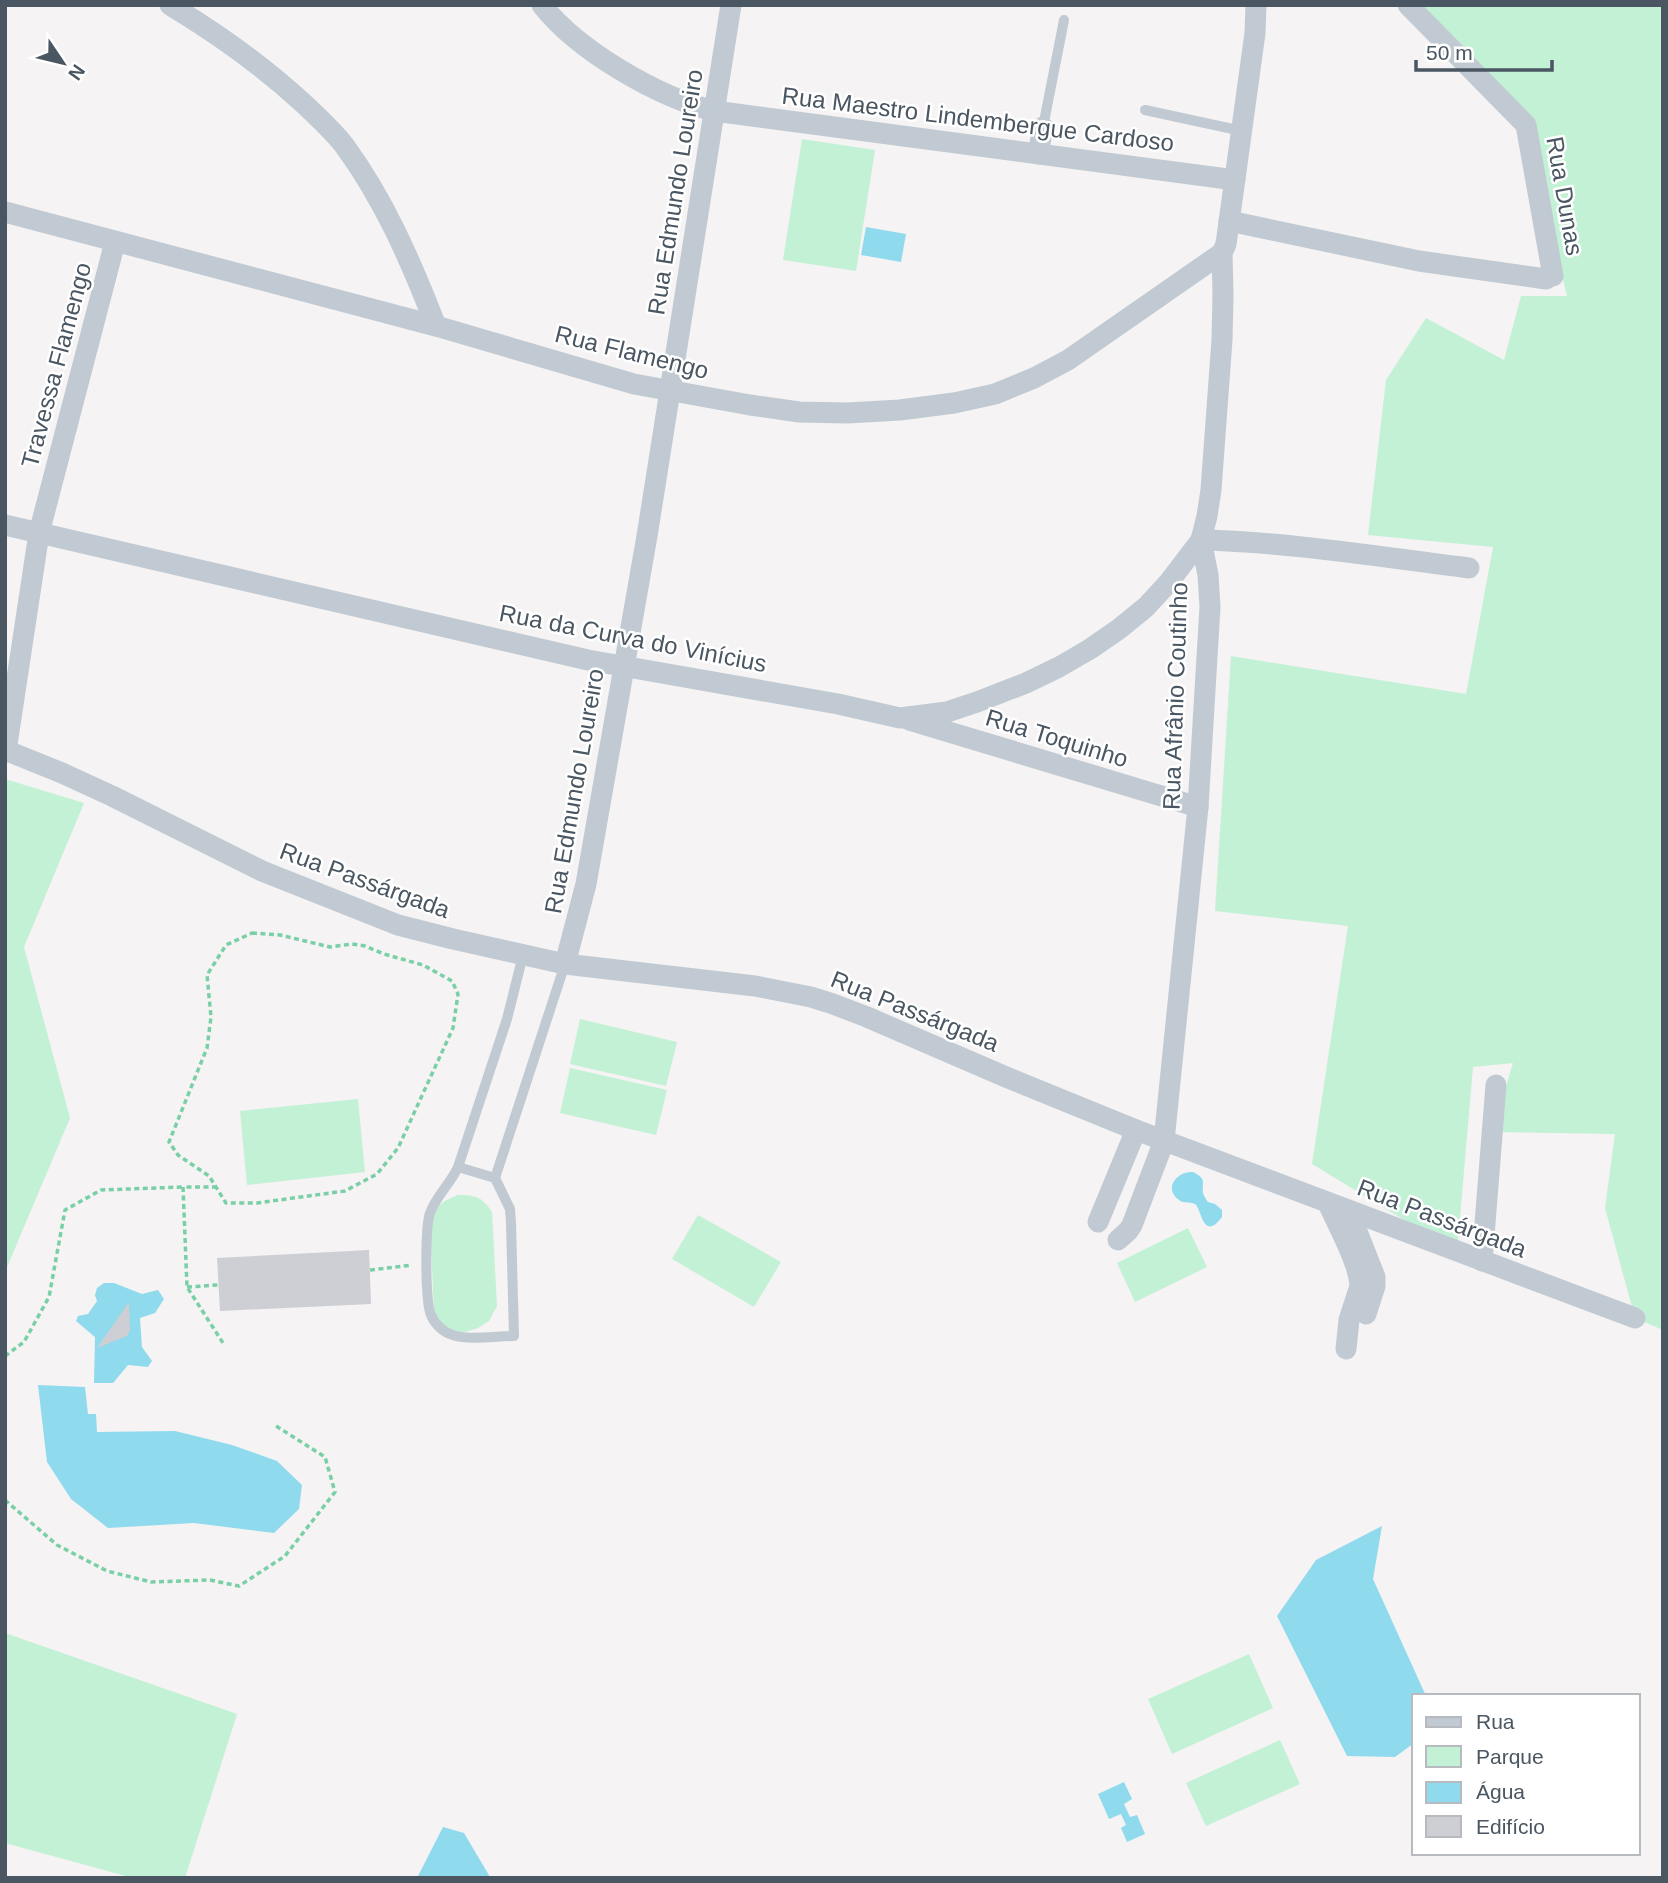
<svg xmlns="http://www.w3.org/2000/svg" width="1668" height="1883" viewBox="0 0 1668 1883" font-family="Helvetica,sans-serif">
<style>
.green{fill:#c3f1d5}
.water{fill:#90daee}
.building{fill:#cdcfd5}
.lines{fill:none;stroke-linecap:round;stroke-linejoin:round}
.path{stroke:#7ad0a6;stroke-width:3.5;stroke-dasharray:5 3.5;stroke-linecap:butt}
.service{stroke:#c1cad2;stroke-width:10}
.minor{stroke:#c1cad2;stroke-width:21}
.labels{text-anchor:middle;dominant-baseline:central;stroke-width:5;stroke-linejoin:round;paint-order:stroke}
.street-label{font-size:24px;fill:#4a5661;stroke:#fff}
</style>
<rect width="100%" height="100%" fill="#f5f3f3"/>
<g class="green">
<path d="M 1408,5 L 1663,5 L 1663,1330 L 1635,1318 L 1605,1208 L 1615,1134 L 1492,1132 L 1513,1063 L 1473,1067 L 1457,1252 L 1312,1164 L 1348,926 L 1215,911 L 1231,656 L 1466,694 L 1493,547 L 1368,535 L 1386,380 L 1426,318 L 1504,360 L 1521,296 L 1567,296 L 1525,125 Z"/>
<path d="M 802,139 L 875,150 L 856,271 L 783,260 Z"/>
<path d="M 5,779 L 84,803 L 24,947 L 70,1118 L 5,1272 Z"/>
<path d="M 580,1019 L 677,1042 L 666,1086 L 570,1064 Z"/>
<path d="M 570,1068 L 667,1090 L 656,1135 L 560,1113 Z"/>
<path d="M 358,1099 L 365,1172 L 247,1185 L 240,1111 Z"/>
<path d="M 458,1195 C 476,1195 482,1197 492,1212 L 497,1306 L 489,1321 L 478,1328 L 465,1332 L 454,1332 L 442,1325 L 434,1315 L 430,1219 C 437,1205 444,1200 458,1195 Z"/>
<path d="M 698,1215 L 781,1262 L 754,1307 L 672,1259 Z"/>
<path d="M 1188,1228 L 1207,1267 L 1135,1302 L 1117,1263 Z"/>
<path d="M 5,1633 L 237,1714 L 185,1878 L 133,1878 L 5,1843 Z"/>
<path d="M 1249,1654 L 1273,1708 L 1172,1754 L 1148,1699 Z"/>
<path d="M 1280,1740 L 1300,1784 L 1206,1826 L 1186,1783 Z"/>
</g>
<g class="water">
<path d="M 866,227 L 906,234 L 901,262 L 861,255 Z"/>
<path d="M 1193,1172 C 1207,1179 1202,1182 1203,1193 C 1203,1194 1207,1201 1208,1202 L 1215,1204 L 1222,1210 L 1222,1217 C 1203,1243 1201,1207 1195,1204 C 1189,1201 1184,1204 1179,1200 C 1163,1188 1177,1171 1193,1172 Z"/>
<path d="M 104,1283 L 114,1283 L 142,1294 L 158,1290 L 164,1299 L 155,1313 L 140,1318 L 142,1347 L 152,1361 L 148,1367 L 128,1365 L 113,1383 L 94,1383 L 95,1337 L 76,1321 L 78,1316 L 88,1314 L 97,1301 L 95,1295 L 97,1288 Z"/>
<path d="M 38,1385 L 85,1387 L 88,1414 L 96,1414 L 97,1432 L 175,1431 L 232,1445 L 277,1461 L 302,1485 L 299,1509 L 274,1533 L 194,1523 L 108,1528 L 71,1499 L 47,1462 Z"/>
<path d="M 1382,1526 L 1373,1579 L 1426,1696 L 1414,1696 L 1414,1743 L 1395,1757 L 1347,1756 L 1277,1616 L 1316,1560 Z"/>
<path d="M 1124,1782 L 1132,1799 L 1124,1804 L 1130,1817 L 1137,1815 L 1145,1834 L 1127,1842 L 1121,1828 L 1126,1825 L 1121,1814 L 1109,1819 L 1098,1794 Z"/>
<path d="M 443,1827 L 464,1833 L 490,1877 L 493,1878 L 417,1878 Z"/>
</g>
<g class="building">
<path d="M 369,1250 L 371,1304 L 220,1311 L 217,1258 Z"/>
<path d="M 129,1302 L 130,1330 L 127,1336 L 97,1348 Z"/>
</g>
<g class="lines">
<g class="path">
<path d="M 252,933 L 280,935 L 330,947 L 352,944 L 365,946 L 384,954 L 423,965 L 452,981 L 458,994 L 453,1028 L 398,1148 L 377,1174 L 345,1191 L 257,1203 L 226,1203 L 209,1176 L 178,1155 L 169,1142 L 207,1048 L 211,1017 L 207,975 L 226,945 Z"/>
<path d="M 217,1187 L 183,1187 L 187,1287 L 223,1343"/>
<path d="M 370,1270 L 412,1265"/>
<path d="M 187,1287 L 218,1285"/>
<path d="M 5,1356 L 24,1342 L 49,1297 L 65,1210 L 101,1190 L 183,1187"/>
<path d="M 5,1500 L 57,1545 L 107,1571 L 151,1582 L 210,1580 L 239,1586 L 285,1556 L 335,1492 L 325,1457 L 276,1426"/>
</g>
<g class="service">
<path d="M 1145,110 L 1242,131"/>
<path d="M 1043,127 L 1064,20"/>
<path d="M 458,1167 L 495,1178 L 510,1209 L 511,1223 L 514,1336 C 496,1336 465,1341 450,1334 C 442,1331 434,1323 431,1315 C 425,1301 425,1227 430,1213 C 436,1196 451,1183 458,1167 L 507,1019 L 523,955"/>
<path d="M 495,1178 L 565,964"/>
</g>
<g class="minor">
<path d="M 170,5 C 218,34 262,65 303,103 C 317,116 332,130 344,145 C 385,201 411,262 436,326"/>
<path d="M 542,5 C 578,51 658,97 714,111 L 1235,180"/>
<path d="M 1408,5 L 1526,125 L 1553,276"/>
<path d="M 1038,154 L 1043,127"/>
<path d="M 5,212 L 436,326 L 634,384 L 750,405 L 799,412 L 847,413 L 900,410 L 954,403 L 995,394 L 1034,378 L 1068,360 L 1222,253"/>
<path d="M 1229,221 L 1419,261 L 1546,279"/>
<path d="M 5,525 L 588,660 L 838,704 L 900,718 L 947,712 L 977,702 L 1026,683 L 1059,667 L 1090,649 L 1119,629 L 1146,607 L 1169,582 L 1201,540"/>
<path d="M 1201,540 C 1290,542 1380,557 1469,568"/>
<path d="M 909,720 L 1198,807"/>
<path d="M 5,750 L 62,773 L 112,796 L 262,871 L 398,925 L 453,939 L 565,964 L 755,986 L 811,997 L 833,1004 L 867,1017 L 1006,1077 L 1136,1130 L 1635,1318"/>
<path d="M 6,751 L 39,533 L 115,242"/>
<path d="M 565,964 L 586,884 L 647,536 L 731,5"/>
<path d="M 1328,1203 C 1338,1226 1359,1263 1360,1286 L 1349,1320 L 1346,1349"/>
<path d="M 1349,1211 L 1375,1277 L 1375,1286 L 1366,1314"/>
<path d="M 1098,1222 L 1136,1130"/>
<path d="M 1118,1240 L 1128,1231 L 1132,1225 L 1164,1141 L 1198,807 L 1210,607 L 1208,575 L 1201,540 L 1207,516 L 1211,490 L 1222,340 L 1223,295 L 1222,253 L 1226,244 L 1255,33 L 1256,5"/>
<path d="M 1482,1261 L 1496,1085"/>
</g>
</g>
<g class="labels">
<g class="street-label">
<text transform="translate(978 119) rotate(7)">Rua Maestro Lindembergue Cardoso</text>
<text transform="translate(675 192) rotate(-81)">Rua Edmundo Loureiro</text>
<text transform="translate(1565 196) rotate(80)">Rua Dunas</text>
<text transform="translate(632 352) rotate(14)">Rua Flamengo</text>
<text transform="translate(56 365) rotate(-75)">Travessa Flamengo</text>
<text transform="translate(633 638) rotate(11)">Rua da Curva do Vinícius</text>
<text transform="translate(1175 696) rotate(-88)">Rua Afrânio Coutinho</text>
<text transform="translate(1057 738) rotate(17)">Rua Toquinho</text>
<text transform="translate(574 791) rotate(-80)">Rua Edmundo Loureiro</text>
<text transform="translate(365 880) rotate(20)">Rua Passárgada</text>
<text transform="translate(915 1011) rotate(22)">Rua Passárgada</text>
<text transform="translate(1442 1218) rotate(21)">Rua Passárgada</text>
</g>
</g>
<rect width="1668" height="1883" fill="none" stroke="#4a5661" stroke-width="14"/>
<rect x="1412" y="1694" width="228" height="161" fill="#ffffff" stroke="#b7bbc0" stroke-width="2"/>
<rect x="1426" y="1717" width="35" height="10" fill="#c1cad2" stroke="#b7bbc0" stroke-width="2"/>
<text x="1476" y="1729" font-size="21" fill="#4a5661">Rua</text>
<rect x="1426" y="1746" width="35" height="21" fill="#c3f1d5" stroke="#b7bbc0" stroke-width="2"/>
<text x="1476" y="1764" font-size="21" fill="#4a5661">Parque</text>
<rect x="1426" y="1782" width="35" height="21" fill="#90daee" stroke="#b7bbc0" stroke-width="2"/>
<text x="1476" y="1799" font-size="21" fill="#4a5661">Água</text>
<rect x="1426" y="1816" width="35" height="21" fill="#cdcfd5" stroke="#b7bbc0" stroke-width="2"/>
<text x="1476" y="1834" font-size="21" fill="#4a5661">Edifício</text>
<g transform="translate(63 63) rotate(125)" stroke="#ffffff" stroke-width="5" paint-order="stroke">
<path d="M0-5L12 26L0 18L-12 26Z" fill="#4a5661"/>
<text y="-10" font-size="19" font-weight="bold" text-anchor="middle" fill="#4a5661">N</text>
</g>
<path d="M1416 60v10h136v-10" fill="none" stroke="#4a5661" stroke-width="3.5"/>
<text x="1426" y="60" font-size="21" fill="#4a5661" stroke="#ffffff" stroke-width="5" paint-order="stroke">50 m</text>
</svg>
